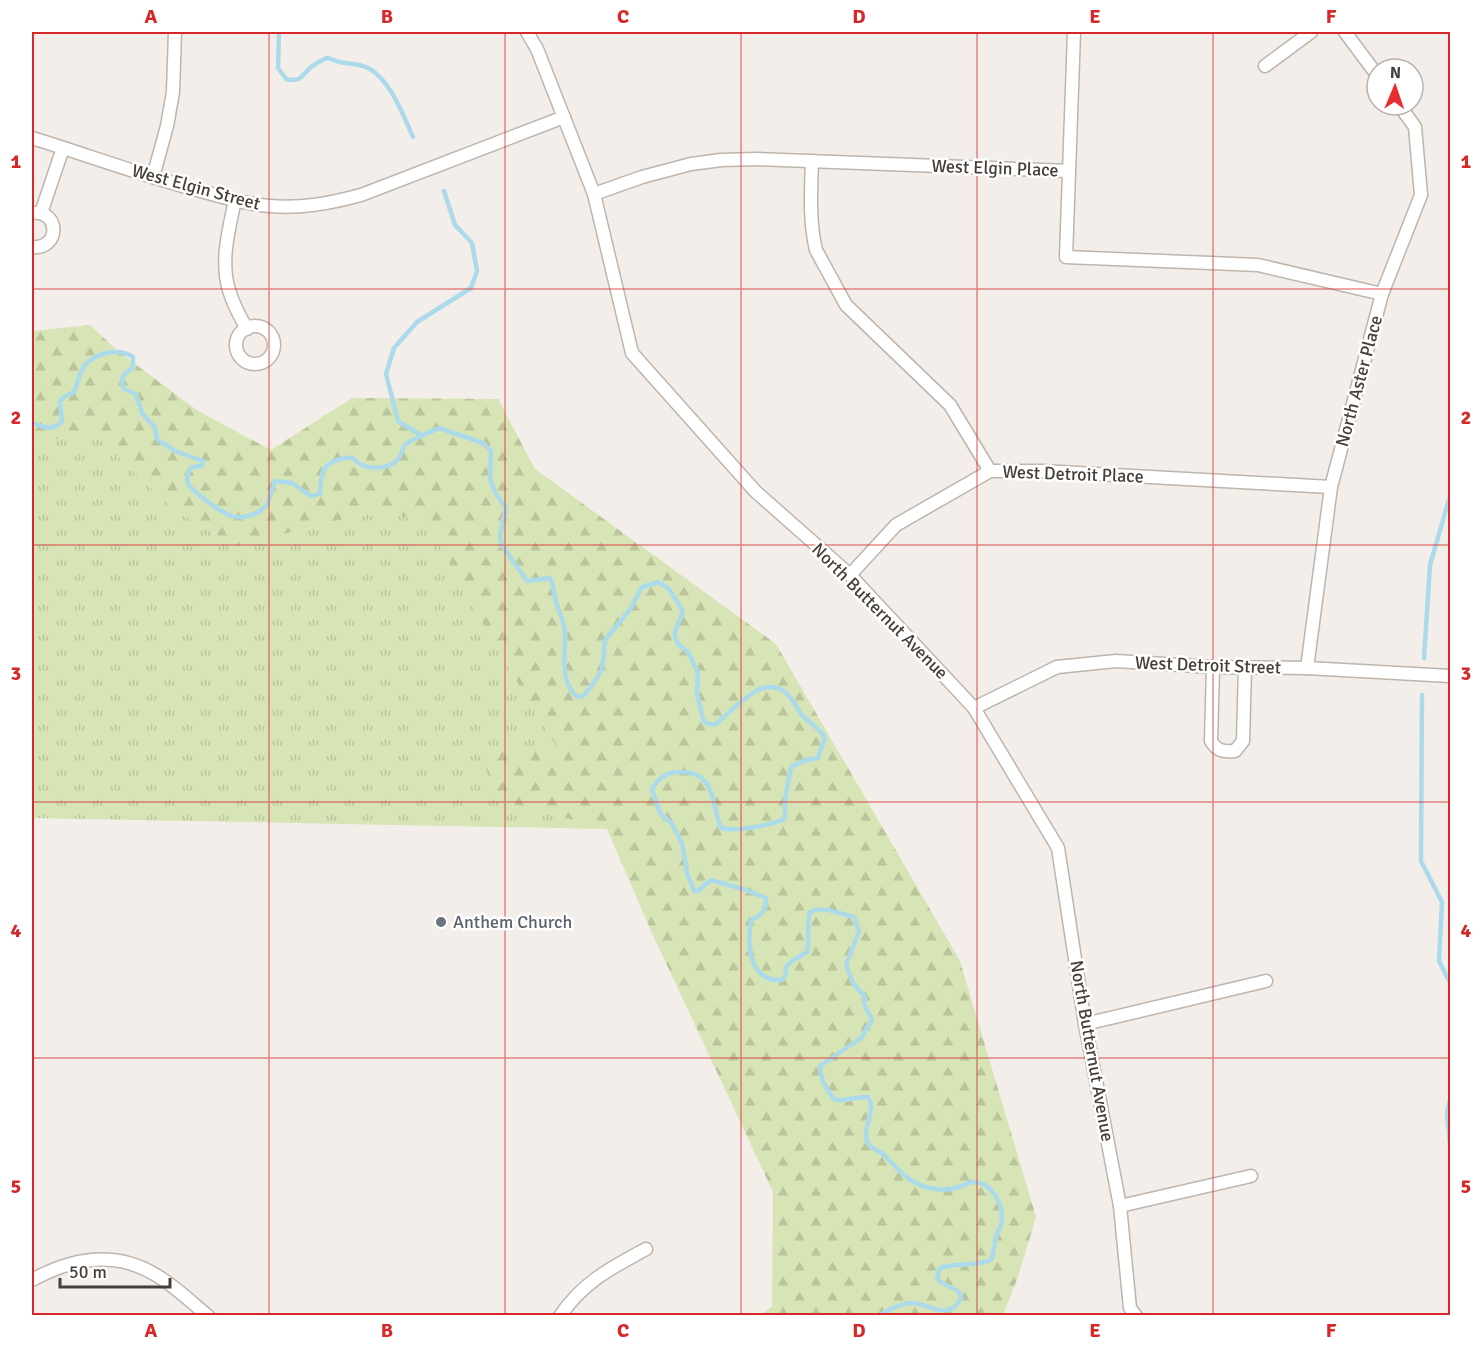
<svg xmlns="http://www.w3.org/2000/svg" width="1482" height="1347" viewBox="0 0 1482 1347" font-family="Signika,sans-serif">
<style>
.grass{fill:url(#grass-tufts)}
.forest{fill:url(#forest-firs)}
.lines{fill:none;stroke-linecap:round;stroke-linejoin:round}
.stream{stroke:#abdbeb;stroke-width:4.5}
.street-casing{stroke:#beb5ac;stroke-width:15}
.street{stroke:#fff;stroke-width:12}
.grid{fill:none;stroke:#d62828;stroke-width:1.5;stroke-opacity:0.55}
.worship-dot{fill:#6b7280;stroke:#fff;stroke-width:2}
.labels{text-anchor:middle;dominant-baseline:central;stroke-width:5;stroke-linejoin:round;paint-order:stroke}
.street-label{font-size:18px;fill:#463e38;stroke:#fff}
.worship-label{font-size:18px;fill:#5b616d;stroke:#fff;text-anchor:start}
.neatline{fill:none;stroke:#d62828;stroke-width:2}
.grid-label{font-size:20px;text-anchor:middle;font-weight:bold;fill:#d62828}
</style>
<defs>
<pattern id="grass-tufts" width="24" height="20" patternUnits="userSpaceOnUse" patternTransform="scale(1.5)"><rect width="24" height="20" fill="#d7e4b5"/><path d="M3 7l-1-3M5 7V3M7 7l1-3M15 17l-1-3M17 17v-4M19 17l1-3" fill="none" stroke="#bac59c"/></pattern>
<pattern id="forest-firs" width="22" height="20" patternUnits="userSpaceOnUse" patternTransform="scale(1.5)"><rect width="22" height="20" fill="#d7e4b5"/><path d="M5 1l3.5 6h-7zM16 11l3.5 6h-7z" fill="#bac59c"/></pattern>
</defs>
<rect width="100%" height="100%" fill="#f3eee9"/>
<path class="grass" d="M 96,435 L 171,507 L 234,546 L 386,509 L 430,527 L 499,653 L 558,748 L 493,799 L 607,829 L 32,818 L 32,441 Z"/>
<path class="forest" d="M 90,325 L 119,352 L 198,411 L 271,450 L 352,398 L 498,399 L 535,469 L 776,644 L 960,961 L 1036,1217 L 1018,1277 L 1003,1315 L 759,1315 L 772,1307 L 773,1192 L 651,931 L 607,829 L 493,799 L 482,748 L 557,747 L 499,653 L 429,527 L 386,509 L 234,546 L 171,507 L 96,435 L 32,441 L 32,331 Z"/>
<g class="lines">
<g class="stream">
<path d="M 279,32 L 278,68 L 286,79 C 304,83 301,73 314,65 C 318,62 323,60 327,58 C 333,59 339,63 345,63 C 353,64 360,64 368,68 C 390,79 403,115 413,137"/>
<path d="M 32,423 C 44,427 52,431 62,422 L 60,401 L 65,396 L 74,392 C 78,383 79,372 85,365 C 96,353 119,347 133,357 L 133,368 C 123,373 120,378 124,389 L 136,394 L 142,413 L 155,428 L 157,439 L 175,451 L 203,461 L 202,466 L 192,467 C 188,473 185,478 189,485 C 194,493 227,517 236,517 C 248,518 259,513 267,505 L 275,481 L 292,483 L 311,496 L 320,494 C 321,488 320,481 322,475 C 324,462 342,457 353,458 C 363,471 389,471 399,458 C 402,454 402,448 405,445 C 411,439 431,432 439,428 L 483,443 L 491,451 L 490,478 L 495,492 L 506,508 L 500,535 L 501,544 L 527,581 L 550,578 C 555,587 553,595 557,605 C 560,615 564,621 565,632 C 566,654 559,679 576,696 L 582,697 L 590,688 L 602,670 L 605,640 L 631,608 L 642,587 L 658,582 L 669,589 L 683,611 L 675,632 L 675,637 L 678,644 L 688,652 L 698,673 L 697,694 L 704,722 L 714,725 C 732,713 760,673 785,692 C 793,698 796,708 802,715 C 810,724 819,727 825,738 L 818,758 L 806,760 L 791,767 L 785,799 L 785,816 L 783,820 C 768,825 737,832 721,828 C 711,803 716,770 678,772 C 667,772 658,779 652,789 L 660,813 L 672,824 L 682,843 L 687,873 L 694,891 L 698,891 L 711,880 L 746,890 L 766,898 C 767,910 761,916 751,920 C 747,945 749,982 782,980 L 786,974 L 786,967 L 792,961 L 807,952 C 810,939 806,926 810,912 C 823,905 840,914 854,917 L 859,931 L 846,965 L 853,983 L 865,997 C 862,1007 869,1012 872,1020 L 861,1038 L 820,1066 C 820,1079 826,1090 835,1100 C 846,1101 856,1097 867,1097 C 880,1110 858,1129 869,1145 C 872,1149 880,1151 884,1155 C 900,1171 912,1187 936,1189 C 943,1190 953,1189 959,1187 C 963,1186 968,1182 972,1182 C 992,1181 1003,1204 1002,1221 C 1001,1227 997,1231 996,1238 C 994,1245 994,1252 991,1260 C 974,1267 957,1262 940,1268 L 937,1278 C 942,1287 955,1285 960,1294 C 962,1298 961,1299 958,1303 C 945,1321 926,1301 910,1303 C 900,1304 888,1310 879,1316"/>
<path d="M 422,436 L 398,421 L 386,374 L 394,348 L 417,322 L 471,288 L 477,271 L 472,243 L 455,225 L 444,191"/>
<path d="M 1424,658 L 1430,565 L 1450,496"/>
<path d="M 1422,695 L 1421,861 L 1442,902 L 1439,961 L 1450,983"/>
<path d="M 1450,1099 L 1447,1112 L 1450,1146"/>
</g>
<defs>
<g id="street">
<path d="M 527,32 L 537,49 L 594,194 L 632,353 L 755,491 L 850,575 L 974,708 L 1058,848 L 1085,1024 L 1120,1206 L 1130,1308 L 1136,1316"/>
<path d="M 1074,32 L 1066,257 L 1258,265 L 1382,294"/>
<path d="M 1345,32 L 1377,75"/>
<path d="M 1265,66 L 1311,32"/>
<path d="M 32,138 C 84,154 136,173 190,188 C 216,195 243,204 270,206 C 301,209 331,203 361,195 L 564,117"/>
<path d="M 812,161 C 811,191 809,221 816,250 L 846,305 L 950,405 L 990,471"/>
<path d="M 153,177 L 167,126 L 173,92 L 175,32"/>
<path d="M 594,194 L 642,177 L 691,164 L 721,160 L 757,159 L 1069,171"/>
<path d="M 235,200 C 229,229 220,261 229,290 C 233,304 240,317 247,329"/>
<path d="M 32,213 C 61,210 60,250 32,247"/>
<path d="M 41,213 L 63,148"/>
<circle cx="255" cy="345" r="19"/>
<path d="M 850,575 L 896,525 L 990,471 L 1042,471 L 1331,487"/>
<path d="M 1213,667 L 1211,741 C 1217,751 1223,752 1235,751 L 1243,741 L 1245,667"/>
<path d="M 1307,668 L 1331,487 L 1382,294 L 1421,195 L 1415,127 L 1399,105"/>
<path d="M 974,708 L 1057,667 L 1116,661 L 1213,667 L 1307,668 L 1450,676"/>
<path d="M 1085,1024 L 1266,981"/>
<path d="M 1120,1206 L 1251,1176"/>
<path d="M 32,1280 C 72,1258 115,1250 156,1275 C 175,1286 191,1302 208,1316"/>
<path d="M 560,1316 C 583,1282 611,1268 646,1249"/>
</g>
</defs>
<use href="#street" class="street-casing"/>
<use href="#street" class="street"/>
</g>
<path class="grid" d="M 269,32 L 269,1316M 505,32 L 505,1316M 741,32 L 741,1316M 977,32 L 977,1316M 1213,32 L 1213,1316M 32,289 L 1450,289M 32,545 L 1450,545M 32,802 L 1450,802M 32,1058 L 1450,1058"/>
<circle class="worship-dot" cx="441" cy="922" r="6"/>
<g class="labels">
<g class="street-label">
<text transform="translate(995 168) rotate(2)">West Elgin Place</text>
<text transform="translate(196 187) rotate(15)">West Elgin Street</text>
<text transform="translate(1359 381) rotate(-75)">North Aster Place</text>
<text transform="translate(1073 474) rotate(2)">West Detroit Place</text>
<text transform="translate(880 611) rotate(45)">North Butternut Avenue</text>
<text transform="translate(1208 665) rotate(2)">West Detroit Street</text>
<text transform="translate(1092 1051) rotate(80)">North Butternut Avenue</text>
</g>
<g class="worship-label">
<text x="453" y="922">Anthem Church</text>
</g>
</g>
<rect width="1482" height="1347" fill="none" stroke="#ffffff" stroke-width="66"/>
<g transform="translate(1395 87) rotate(2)"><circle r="28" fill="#ffffff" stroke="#b5b2af" stroke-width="1.5"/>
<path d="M0-4.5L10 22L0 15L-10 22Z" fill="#e82b2e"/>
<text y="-9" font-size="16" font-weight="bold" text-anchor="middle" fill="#463e38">N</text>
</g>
<path d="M60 1278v9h110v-9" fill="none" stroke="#463e38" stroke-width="3"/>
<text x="69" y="1278" font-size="18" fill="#463e38" stroke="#ffffff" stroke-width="4.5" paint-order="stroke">50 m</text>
<rect x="33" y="33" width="1416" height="1281" class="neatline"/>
<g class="grid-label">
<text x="151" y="23">A</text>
<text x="387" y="23">B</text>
<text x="623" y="23">C</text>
<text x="859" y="23">D</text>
<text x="1095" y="23">E</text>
<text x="1331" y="23">F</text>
<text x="16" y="168">1</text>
<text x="1466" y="168">1</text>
<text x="16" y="424">2</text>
<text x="1466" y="424">2</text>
<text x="16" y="680">3</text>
<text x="1466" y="680">3</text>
<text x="16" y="937">4</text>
<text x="1466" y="937">4</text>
<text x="16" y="1193">5</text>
<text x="1466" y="1193">5</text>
<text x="151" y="1337">A</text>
<text x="387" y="1337">B</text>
<text x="623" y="1337">C</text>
<text x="859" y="1337">D</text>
<text x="1095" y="1337">E</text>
<text x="1331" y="1337">F</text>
</g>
</svg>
